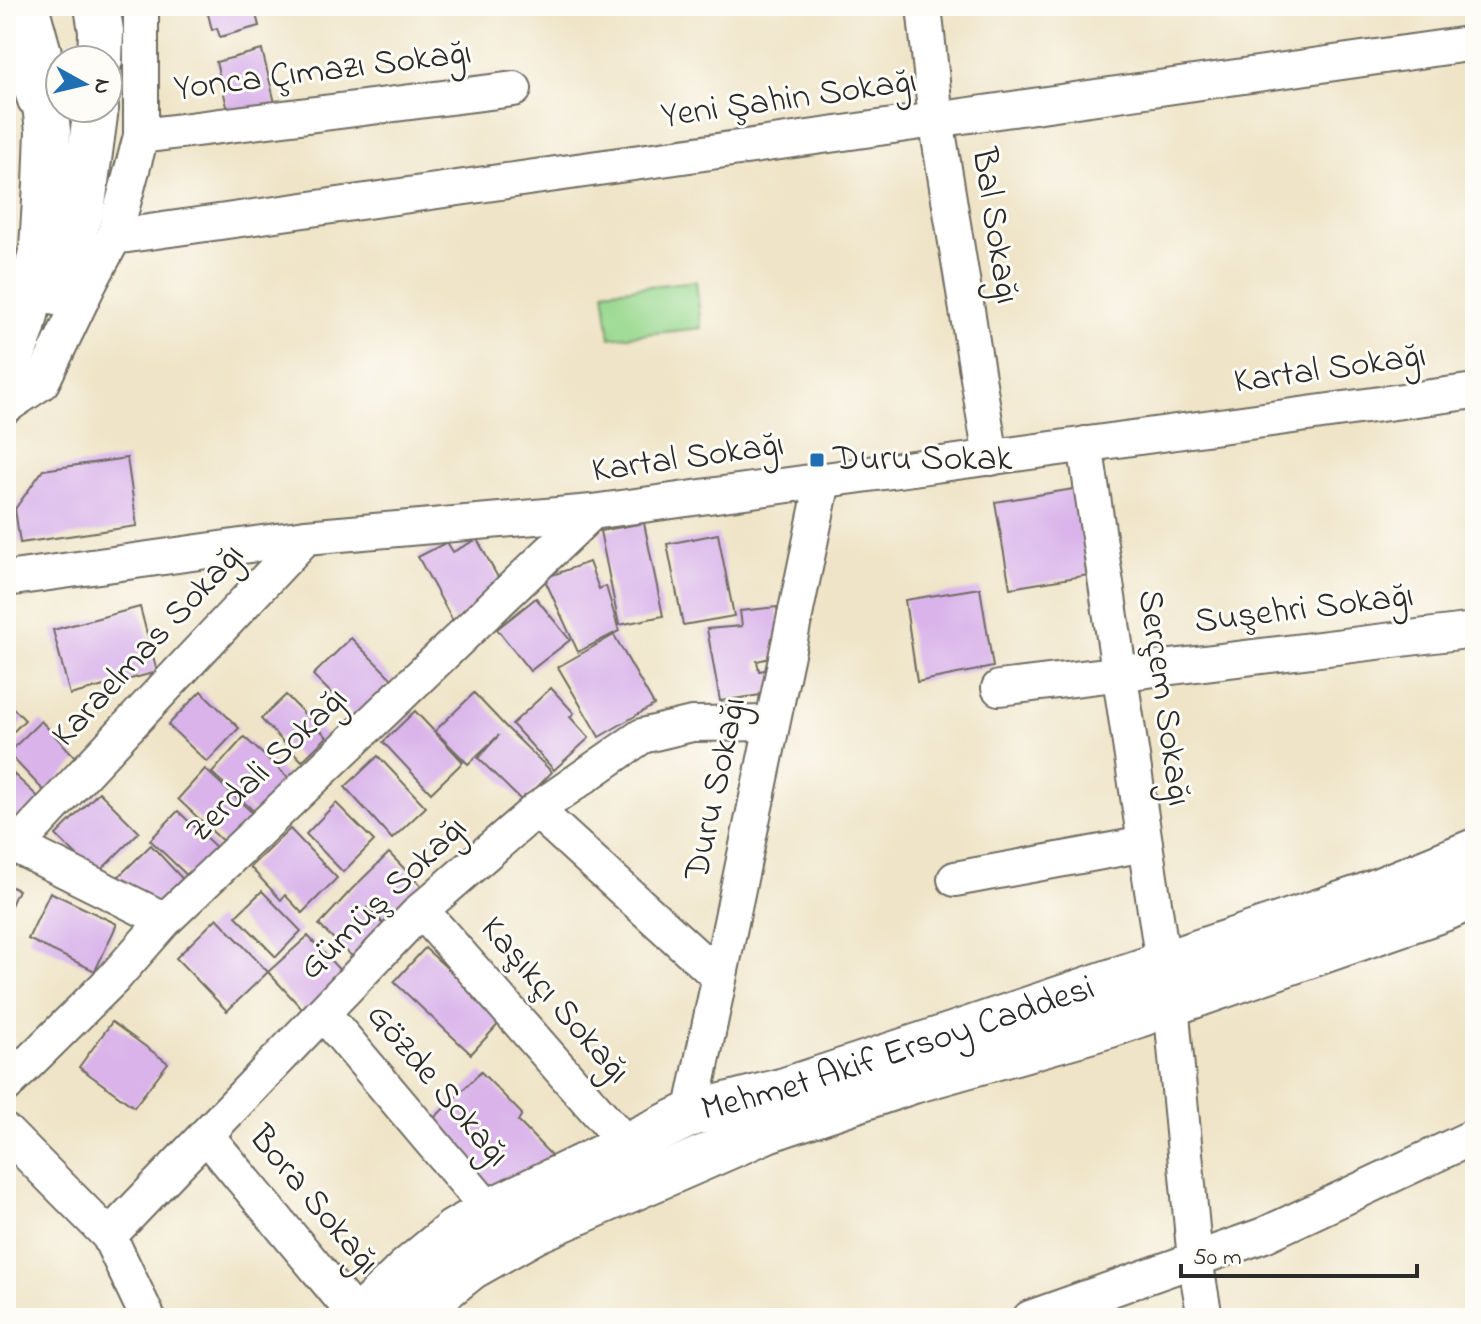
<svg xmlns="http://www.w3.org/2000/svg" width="1481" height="1324" viewBox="0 0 1481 1324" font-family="'Indie Flower',sans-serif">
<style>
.green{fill:#98d88e;stroke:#62825c;stroke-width:2}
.building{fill:#d9b3ea}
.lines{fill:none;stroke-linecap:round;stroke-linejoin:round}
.service-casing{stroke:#706c62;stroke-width:22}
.minor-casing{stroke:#706c62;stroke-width:38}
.secondary-casing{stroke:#706c62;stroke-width:48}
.primary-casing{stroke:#706c62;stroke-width:48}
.service{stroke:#fff;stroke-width:18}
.minor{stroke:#fff;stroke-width:34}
.secondary{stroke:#fff;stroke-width:44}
.primary{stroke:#fff;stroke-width:44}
.poi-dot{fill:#1f6fb2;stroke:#fdfcf7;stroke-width:3}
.labels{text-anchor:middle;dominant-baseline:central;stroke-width:6;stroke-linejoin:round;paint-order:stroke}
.street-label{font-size:36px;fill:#2b2b2b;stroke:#fdfcf7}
.poi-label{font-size:36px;fill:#2b2b2b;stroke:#fdfcf7;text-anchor:start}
</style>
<rect width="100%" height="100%" fill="#fdfcf7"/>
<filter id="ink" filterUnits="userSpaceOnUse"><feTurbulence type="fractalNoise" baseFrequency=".0125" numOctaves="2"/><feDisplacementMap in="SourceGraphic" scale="16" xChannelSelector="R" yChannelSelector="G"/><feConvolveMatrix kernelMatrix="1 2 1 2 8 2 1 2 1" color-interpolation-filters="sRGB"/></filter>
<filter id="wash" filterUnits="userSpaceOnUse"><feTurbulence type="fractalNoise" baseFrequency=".006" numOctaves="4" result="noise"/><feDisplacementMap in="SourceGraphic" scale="32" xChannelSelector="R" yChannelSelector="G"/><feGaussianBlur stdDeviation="1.8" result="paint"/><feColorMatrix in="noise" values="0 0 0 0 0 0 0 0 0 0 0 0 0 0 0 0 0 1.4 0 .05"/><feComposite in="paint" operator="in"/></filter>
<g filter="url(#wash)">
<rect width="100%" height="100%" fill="#efe4c7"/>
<path class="green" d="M 696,281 L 701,328 L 610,338 L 604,291 Z"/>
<g id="blocks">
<g class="building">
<path d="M 206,6 L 254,6 L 259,26 L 220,37 L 217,28 L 212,30 Z"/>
<path d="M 262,50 L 277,111 L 231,122 L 216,62 Z"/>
<path d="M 127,458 L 137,526 L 20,543 L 15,509 L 43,470 Z"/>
<path d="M 1074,489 L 1089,575 L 1010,588 L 995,502 Z"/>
<path d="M 644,523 L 663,616 L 619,625 L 600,531 Z"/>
<path d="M 718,534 L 734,616 L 683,625 L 667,544 Z"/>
<path d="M 477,539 L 506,592 L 453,621 L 418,557 L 447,542 L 453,552 Z"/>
<path d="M 589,562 L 599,589 L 606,586 L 619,631 L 578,652 L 544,578 Z"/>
<path d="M 980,588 L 993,667 L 917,682 L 905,600 Z"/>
<path d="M 536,598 L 570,640 L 530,671 L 497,629 Z"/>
<path d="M 140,607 L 157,672 L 70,695 L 53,630 Z"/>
<path d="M 777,607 L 783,655 L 757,661 L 759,671 L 778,668 L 767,694 L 720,701 L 707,629 L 742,626 L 740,611 Z"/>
<path d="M 614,635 L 654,705 L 599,737 L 558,667 Z"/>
<path d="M 351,638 L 393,680 L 356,718 L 313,675 Z"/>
<path d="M 551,688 L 574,713 L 570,717 L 589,738 L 554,770 L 512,724 Z"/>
<path d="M 201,691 L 239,728 L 207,762 L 168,725 Z"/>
<path d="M 474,693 L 507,728 L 552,772 L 523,802 L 478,758 L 499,735 L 468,764 L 435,731 Z"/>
<path d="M 286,695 L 327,737 L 302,761 L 261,719 Z"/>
<path d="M 6,701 L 25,720 L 6,739 Z"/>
<path d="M 415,711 L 463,762 L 431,793 L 383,742 Z"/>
<path d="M 41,721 L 78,760 L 45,792 L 8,753 Z"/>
<path d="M 244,737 L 291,780 L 259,816 L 212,773 Z"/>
<path d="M 378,756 L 426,807 L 392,839 L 345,787 Z"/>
<path d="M 6,767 L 49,807 L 6,836 Z"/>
<path d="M 205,769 L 257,817 L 229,847 L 178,799 Z"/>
<path d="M 99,792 L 139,832 L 96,875 L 56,835 Z"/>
<path d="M 336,803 L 374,841 L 343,872 L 306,834 Z"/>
<path d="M 178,811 L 220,851 L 192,880 L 150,840 Z"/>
<path d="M 290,829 L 337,878 L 302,913 L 285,895 L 281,900 L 250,867 Z"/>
<path d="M 151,845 L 190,887 L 164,915 L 116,879 Z"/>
<path d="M 389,853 L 425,890 L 387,927 L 367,907 L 390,932 L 358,962 L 319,925 L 352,889 Z"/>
<path d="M 6,884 L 18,890 L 6,916 Z"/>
<path d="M 262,891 L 301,931 L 276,957 L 236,916 Z"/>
<path d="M 50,892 L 117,924 L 95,971 L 28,939 Z"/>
<path d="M 217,918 L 268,972 L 227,1011 L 176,958 Z"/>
<path d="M 308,936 L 345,976 L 305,1012 L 268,972 Z"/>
<path d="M 425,948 L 503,1019 L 471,1054 L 394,982 Z"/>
<path d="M 112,1022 L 168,1063 L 134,1107 L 79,1067 Z"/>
<path d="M 481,1072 L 522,1114 L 518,1121 L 551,1155 L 503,1202 L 422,1130 Z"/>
</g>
</g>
</g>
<g filter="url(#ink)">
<use href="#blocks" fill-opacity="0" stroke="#706c62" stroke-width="2"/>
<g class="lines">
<defs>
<path id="service" d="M 6,42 L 28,104"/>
<g id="minor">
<path d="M 924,6 L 936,119 L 991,458"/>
<path d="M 141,136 L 514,89"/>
<path d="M 114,237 L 1475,43"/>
<path d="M 6,406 L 42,382 L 89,284 L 114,237 L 141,136 L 141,6"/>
<path d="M 1085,444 L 1163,963 L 1171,1004 L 1195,1260 L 1205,1318"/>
<path d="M 6,579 L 306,537 L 592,512 L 1475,391"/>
<path d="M 999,688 L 1475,630"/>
<path d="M 536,810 L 719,977"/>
<path d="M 6,841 L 165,920"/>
<path d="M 17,845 L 306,537"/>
<path d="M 955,879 L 1145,844"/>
<path d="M 421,910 L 627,1145"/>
<path d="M 323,1013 L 490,1211"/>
<path d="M 6,1085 L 113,979 L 165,920 L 592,512"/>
<path d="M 691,1114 L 823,481"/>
<path d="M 6,1132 L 109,1236 L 148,1318"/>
<path d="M 206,1135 L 358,1318"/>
<path d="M 109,1236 L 421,910 L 536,810 L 642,736 L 692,724 L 772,723"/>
<path d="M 1030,1318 L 1264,1235 L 1475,1136"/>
</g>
<g id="secondary">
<path id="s1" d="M 359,1318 L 408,1270 L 455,1231 L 490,1211 L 691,1114 L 785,1090 L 952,1035 L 1365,896 L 1475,851"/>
<path d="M 407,1318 L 471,1267 L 535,1231 L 767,1130 L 913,1081 L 1110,1025 L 1446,908 L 1475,895"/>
</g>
<g id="primary">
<path d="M 97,6 L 101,31 L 100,60"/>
<path d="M 56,293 L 83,204 L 96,108"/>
<path d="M 6,372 L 23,327 L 42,248 L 46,184 L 48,131 L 39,53 L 26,6"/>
</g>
</defs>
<use href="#service" class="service-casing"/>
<use href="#minor" class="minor-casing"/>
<use href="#secondary" class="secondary-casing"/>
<use href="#primary" class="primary-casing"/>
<use href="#service" class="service"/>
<use href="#minor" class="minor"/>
<use href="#secondary" class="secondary"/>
<use href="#primary" class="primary"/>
</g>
</g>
<rect class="poi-dot" x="809" y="452" width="16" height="16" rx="4"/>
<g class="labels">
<g class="street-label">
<text transform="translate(323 72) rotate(-7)">Yonca Çımazı Sokağı</text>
<text transform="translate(789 100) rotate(-8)">Yeni Şahin Sokağı</text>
<text transform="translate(994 226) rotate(81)">Bal Sokağı</text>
<text transform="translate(1330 370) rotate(-8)">Kartal Sokağı</text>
<text transform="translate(688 459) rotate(-8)">Kartal Sokağı</text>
<text transform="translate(1304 610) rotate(-7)">Suşehri Sokağı</text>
<text transform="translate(149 646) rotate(-47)">Karaelmas Sokağı</text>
<text transform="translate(1163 698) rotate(82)">Serçem Sokağı</text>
<text transform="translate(268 766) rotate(-44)">Zerdali Sokağı</text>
<text transform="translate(717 789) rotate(-78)">Duru Sokağı</text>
<text transform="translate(384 899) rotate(-44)">Gümüş Sokağı</text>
<text transform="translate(554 1001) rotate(49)">Kaşıkçı Sokağı</text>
<text stroke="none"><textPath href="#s1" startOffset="610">Mehmet Akif Ersoy Caddesi</textPath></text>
<text transform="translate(437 1086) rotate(50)">Gözde Sokağı</text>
<text transform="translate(313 1201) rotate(50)">Bora Sokağı</text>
</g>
<g class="poi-label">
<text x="833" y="460">Duru Sokak</text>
</g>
</g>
<rect width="1481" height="1324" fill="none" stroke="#fdfcf7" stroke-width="32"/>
<g transform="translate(84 84) rotate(98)"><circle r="38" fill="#fdfcf7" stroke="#a9a8a5" stroke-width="2"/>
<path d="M0-6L14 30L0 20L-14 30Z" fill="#1f6fb2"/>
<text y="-12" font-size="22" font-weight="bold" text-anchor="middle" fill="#2b2b2b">N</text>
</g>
<path d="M1181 1264v12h236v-12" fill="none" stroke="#2b2b2b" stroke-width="4"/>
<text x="1193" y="1264" font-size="24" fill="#2b2b2b" stroke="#fdfcf7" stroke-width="6" paint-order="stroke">50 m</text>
</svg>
